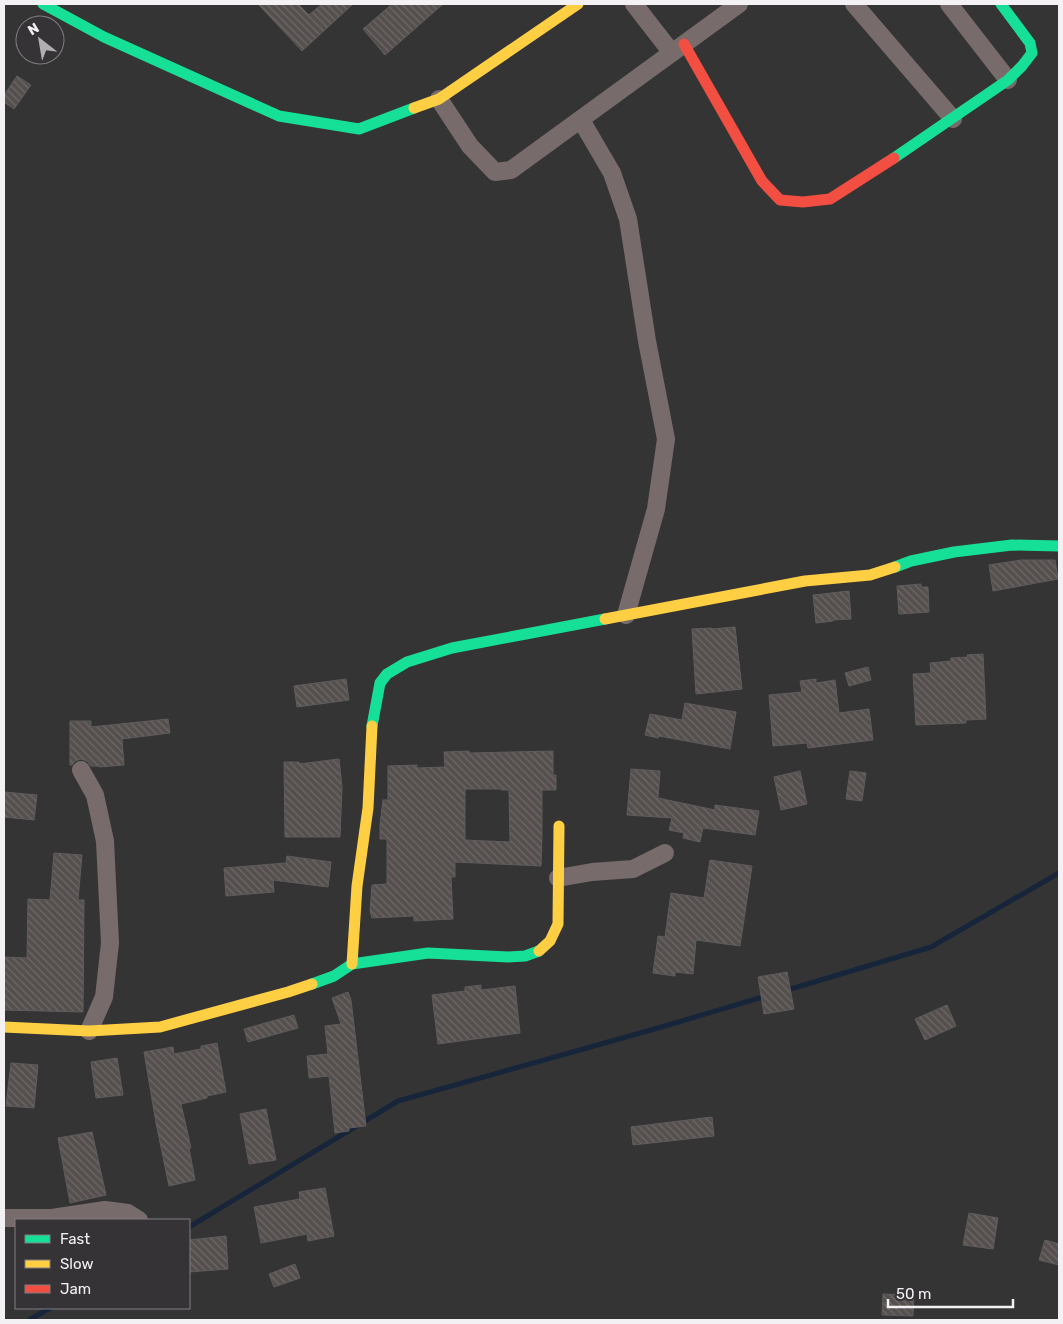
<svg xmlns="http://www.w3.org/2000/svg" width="1063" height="1324" viewBox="0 0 1063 1324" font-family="Rubik,sans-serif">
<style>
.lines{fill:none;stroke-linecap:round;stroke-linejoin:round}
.stream{stroke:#17253a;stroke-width:5}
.building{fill:url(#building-back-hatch);stroke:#5e5c5e;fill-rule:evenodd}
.street{stroke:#776b6c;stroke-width:18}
.fast{stroke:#16e098;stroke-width:11}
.slow{stroke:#ffcf43;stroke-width:11}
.jam{stroke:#f24e42;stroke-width:11}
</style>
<defs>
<pattern id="building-back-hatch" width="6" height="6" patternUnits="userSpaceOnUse" patternTransform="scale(1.25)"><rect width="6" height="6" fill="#554f4e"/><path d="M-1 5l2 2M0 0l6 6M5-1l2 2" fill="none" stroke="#6e6968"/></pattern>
</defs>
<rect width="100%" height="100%" fill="#353435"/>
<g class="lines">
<g class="stream">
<path d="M 784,991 L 931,947 L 1059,873"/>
<path d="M 189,1227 L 398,1101 L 658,1028 L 766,996"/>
<path d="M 29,1320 L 50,1308"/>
</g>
</g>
<g class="building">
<path d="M 258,4 L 298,4 L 309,15 L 322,4 L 353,4 L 302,51 Z"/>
<path d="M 392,4 L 443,4 L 385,55 L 363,29 Z"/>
<path d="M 17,76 L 31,85 L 14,109 L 4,102 L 4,95 Z"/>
<path d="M 1021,560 L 1055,560 L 1058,579 L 993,591 L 989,565 Z"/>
<path d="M 921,584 L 921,587 L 928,587 L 929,612 L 899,614 L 897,586 Z"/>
<path d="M 849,591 L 851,619 L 833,620 L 833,621 L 816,623 L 813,595 Z"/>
<path d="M 735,627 L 742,689 L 696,694 L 692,629 L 712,628 L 712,629 Z"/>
<path d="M 983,654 L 986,719 L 966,720 L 966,723 L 916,725 L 913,674 L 931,673 L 930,663 L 951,661 L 951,658 L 968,657 L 967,655 Z"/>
<path d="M 868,667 L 871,680 L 849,686 L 845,673 Z"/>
<path d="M 346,679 L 349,700 L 297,707 L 294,686 Z"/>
<path d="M 816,679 L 816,683 L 835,680 L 839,713 L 869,709 L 873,740 L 808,748 L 807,743 L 773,746 L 769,695 L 802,692 L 800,681 Z"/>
<path d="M 685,703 L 736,712 L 730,749 L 659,736 L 658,738 L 645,735 L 650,714 L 682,720 Z"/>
<path d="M 168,719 L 170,733 L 122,739 L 124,765 L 99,767 L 99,766 L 91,766 L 87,761 L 81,759 L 75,761 L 72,765 L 70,765 L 70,721 L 91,721 L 91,727 Z"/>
<path d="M 469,751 L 469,753 L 553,751 L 553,775 L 556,775 L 556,790 L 542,790 L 542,835 L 541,866 L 455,862 L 455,877 L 451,877 L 453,919 L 414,921 L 414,916 L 372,918 L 370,911 L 372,885 L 387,884 L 387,839 L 380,839 L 380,825 L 383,800 L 388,800 L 388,766 L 417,765 L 417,768 L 445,767 L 444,752 ZM 466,789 L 501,789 L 501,790 L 509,790 L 510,842 L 465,840 L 465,790 Z"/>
<path d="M 339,759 L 342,787 L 340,837 L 285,837 L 284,762 L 299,762 L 299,764 Z"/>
<path d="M 631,769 L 660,771 L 658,798 L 715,810 L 715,805 L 759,811 L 755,835 L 703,828 L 700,842 L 683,838 L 684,833 L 669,830 L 672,818 L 627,815 Z"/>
<path d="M 800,771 L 807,804 L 781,810 L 774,777 Z"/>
<path d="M 850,771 L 866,773 L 862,801 L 846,799 Z"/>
<path d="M 4,792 L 37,795 L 34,820 L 4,817 Z"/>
<path d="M 54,853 L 82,855 L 78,900 L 84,900 L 83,1012 L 4,1010 L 4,957 L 27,958 L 28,899 L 50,900 Z"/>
<path d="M 287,856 L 331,862 L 328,887 L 273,880 L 274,892 L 226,896 L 224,868 L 286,863 Z"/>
<path d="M 710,860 L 752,866 L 740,946 L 696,940 L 693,974 L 675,972 L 675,976 L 653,973 L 658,936 L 665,937 L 671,893 L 704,898 Z"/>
<path d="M 787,972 L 794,1009 L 764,1014 L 758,977 Z"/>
<path d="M 481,985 L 481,990 L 515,986 L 520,1033 L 438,1044 L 432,995 L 465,991 L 465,987 Z"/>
<path d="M 348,992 L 351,1000 L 366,1126 L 349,1128 L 349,1131 L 335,1133 L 329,1076 L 309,1078 L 307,1056 L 328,1054 L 325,1026 L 341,1024 L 332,998 Z"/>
<path d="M 947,1005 L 956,1026 L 925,1040 L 915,1019 Z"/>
<path d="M 294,1015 L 298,1028 L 248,1042 L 244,1029 Z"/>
<path d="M 217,1043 L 226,1092 L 207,1096 L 207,1098 L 181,1104 L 191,1148 L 189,1148 L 195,1180 L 169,1186 L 156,1123 L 144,1052 L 173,1047 L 174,1054 L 201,1049 L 201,1046 Z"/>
<path d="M 117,1058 L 123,1095 L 96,1098 L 91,1062 Z"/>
<path d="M 11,1063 L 38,1065 L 34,1108 L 6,1106 Z"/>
<path d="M 266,1109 L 276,1160 L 249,1164 L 240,1114 Z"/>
<path d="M 712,1117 L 714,1136 L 633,1145 L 631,1127 Z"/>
<path d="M 92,1132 L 106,1195 L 70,1203 L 58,1138 Z"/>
<path d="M 325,1188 L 334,1236 L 308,1241 L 307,1234 L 261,1243 L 254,1207 L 300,1199 L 299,1192 Z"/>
<path d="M 969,1213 L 998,1218 L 993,1249 L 963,1245 Z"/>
<path d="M 226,1236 L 228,1269 L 189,1272 L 189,1240 Z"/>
<path d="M 1045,1240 L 1059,1244 L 1059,1265 L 1039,1260 Z"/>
<path d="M 295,1264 L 300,1278 L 274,1287 L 269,1274 Z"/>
<path d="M 883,1294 L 914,1295 L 913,1316 L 882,1315 Z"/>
</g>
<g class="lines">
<g class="street">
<path d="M 634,4 L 672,53"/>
<path d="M 854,4 L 953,119"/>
<path d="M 949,4 L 1008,80"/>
<path d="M 439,99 L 470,146 L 495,172 L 511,170 L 739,4"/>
<path d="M 581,120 L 612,173 L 628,219 L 647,341 L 666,439 L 656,509 L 626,615"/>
<path d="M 81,770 L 95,795 L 105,841 L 110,943 L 104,997 L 89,1031"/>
<path d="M 558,878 L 592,872 L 633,869 L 665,853"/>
<path d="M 4,1218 L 52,1218 L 105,1210 L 128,1213 L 139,1220"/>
</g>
<g class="fast">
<path d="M 43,4 L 104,37 L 279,116 L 359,129 L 414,108"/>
<path d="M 894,158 L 1008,80 L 1022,66 L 1032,53 L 1030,43 L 1001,4"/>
<path d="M 895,567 L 911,561 L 954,552 L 1012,545 L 1059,546"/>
<path d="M 372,726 L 380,683 L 387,674 L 407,662 L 452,648 L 605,619"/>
<path d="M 312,984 L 334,976 L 352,964 L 428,953 L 508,957 L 525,956 L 539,951"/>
</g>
<g class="slow">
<path d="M 414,108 L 439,99 L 578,4"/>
<path d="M 605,619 L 805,581 L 870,575 L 895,567"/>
<path d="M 539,951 L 550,941 L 558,924 L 559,826"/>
<path d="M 352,964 L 357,886 L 368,808 L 372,726"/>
<path d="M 4,1027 L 89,1031 L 160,1027 L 288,992 L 312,984"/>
</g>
<path class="jam" d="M 684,44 L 762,181 L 780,200 L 803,202 L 830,199 L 894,158"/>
</g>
<rect width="1063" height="1324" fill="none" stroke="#f3f1f3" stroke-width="10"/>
<rect x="15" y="1219" width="175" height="90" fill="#353336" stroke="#817f82"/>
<rect x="25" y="1235" width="25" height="8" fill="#16e098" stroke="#817f82"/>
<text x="60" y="1244" font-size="15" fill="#f3f1f3">Fast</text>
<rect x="25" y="1260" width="25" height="8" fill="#ffcf43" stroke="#817f82"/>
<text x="60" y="1269" font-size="15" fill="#f3f1f3">Slow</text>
<rect x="25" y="1285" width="25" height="8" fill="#f24e42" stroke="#817f82"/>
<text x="60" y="1294" font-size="15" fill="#f3f1f3">Jam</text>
<g transform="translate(40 40) rotate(329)"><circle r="24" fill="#353336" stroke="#817f82"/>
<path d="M0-4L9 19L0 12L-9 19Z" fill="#b0afb0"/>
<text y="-8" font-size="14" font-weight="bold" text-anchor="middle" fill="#f3f1f3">N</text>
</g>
<path d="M888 1299v8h125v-8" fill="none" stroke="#f3f1f3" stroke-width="2.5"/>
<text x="896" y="1299" font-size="15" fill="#f3f1f3" stroke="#353336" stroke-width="4" paint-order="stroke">50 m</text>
</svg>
